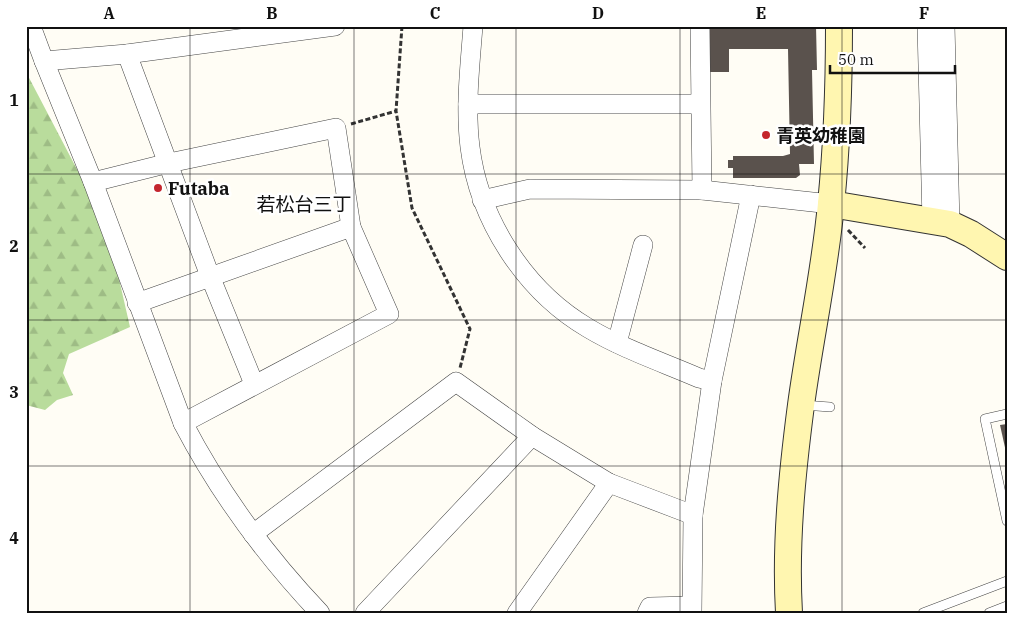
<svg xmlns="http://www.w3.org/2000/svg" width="1033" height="639" viewBox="0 0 1033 639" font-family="'IBM Plex Serif','Noto Sans JP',serif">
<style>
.forest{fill:url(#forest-firs)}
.building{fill:#5a524d}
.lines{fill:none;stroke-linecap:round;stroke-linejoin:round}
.lane-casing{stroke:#444;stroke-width:10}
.street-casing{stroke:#444;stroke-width:20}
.secondary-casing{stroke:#333;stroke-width:28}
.path{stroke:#333;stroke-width:3;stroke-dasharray:5 2.5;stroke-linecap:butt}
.lane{stroke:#fff;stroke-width:9}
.street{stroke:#fff;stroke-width:19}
.secondary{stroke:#fff6b0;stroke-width:26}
.grid{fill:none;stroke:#111;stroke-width:1;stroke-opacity:0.55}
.poi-dot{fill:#c4262e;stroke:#fff;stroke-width:2}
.labels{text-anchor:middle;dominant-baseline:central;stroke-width:5;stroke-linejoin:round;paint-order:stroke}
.poi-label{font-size:18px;font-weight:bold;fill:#111;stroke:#fff;text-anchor:start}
.neighbourhood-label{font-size:19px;fill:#111;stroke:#fff}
.neatline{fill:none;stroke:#111;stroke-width:2}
.grid-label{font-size:16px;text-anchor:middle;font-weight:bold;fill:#111}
</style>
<defs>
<pattern id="forest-firs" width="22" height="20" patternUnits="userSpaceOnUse" patternTransform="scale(1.25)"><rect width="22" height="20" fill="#b9dc9c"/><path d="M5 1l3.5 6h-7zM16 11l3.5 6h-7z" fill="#9ebc85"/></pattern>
</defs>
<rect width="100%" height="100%" fill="#fffdf5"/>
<path class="forest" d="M 26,72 L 81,177 L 119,279 L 130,327 L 69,354 L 63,373 L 73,395 L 57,400 L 45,410 L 26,405 Z"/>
<g class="building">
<path d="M 709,26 L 816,26 L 817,70 L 812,70 L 814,164 L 799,164 L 800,175 L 796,178 L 733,178 L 733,168 L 728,168 L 728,160 L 733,160 L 733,156 L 783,156 L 790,154 L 788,49 L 729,49 L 729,72 L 710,72 Z"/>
<path d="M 1007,424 L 1007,452 L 1006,452 L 1000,425 Z"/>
</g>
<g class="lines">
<defs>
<g id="lane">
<path d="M 803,405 L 830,407"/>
<path d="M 1007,414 L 985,419 L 1007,521"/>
<path d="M 923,613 L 1007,581"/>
<path d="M 989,613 L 1007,606"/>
</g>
<g id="street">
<path d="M 31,26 L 44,61 L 127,54 L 335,26"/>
<path d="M 473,26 C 470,66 465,107 470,147 C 479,220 525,291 588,328 C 623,349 662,362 699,378 L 712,381"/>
<path d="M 700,26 L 702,190"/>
<path d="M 927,26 L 932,221"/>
<path d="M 945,26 L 950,224"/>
<path d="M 127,54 L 210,276 L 254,384"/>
<path d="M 44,61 L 93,182 L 183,423"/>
<path d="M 468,104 L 700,104"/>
<path d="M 93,182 L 169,163 L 336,128 L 351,227 L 389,314 L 183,423 C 219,492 266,556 320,613"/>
<path d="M 482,200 L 530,189 L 702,190 L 831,204"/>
<path d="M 137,303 L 351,227"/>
<path d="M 617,343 L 643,245"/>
<path d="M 253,534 L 456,382 L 532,436 L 609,483 L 693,515"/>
<path d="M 365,613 L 532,436"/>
<path d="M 517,613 L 609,483"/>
<path d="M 647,613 L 650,607 L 691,606"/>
<path d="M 692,613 L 693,515 L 712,381 L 751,195"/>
</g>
<g id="secondary">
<path d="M 831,204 L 950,224 L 971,234 L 1007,257"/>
<path d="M 789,613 C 785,544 792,474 801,405 C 810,338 825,271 831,204 C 837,144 839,86 839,26"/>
</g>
</defs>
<use href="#lane" class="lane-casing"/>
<use href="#street" class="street-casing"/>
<use href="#secondary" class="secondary-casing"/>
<g class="path">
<path d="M 402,26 L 396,111 L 412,208 L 470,329 L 460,368"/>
<path d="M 351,124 L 396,111"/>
<path d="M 848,230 L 865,248"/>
</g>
<use href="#lane" class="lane"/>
<use href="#street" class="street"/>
<use href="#secondary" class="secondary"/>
</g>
<path class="grid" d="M 190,26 L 190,613M 354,26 L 354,613M 516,26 L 516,613M 680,26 L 680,613M 842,26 L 842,613M 26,174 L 1007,174M 26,320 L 1007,320M 26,466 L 1007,466"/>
<g class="poi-dot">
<circle cx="766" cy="135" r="5"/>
<circle cx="158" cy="188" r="5"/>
</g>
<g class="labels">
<g class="poi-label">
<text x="776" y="135">青英幼稚園</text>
<text x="168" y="188">Futaba</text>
</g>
<g class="neighbourhood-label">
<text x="304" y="204">若松台三丁</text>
</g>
</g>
<rect width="1033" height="639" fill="none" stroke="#ffffff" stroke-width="55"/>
<path d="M830 65v8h125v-8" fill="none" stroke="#111111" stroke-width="2.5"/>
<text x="838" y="65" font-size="15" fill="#111111" stroke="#ffffff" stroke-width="4" paint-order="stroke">50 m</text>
<rect x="28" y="28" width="978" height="584" class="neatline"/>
<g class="grid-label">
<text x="109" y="19">A</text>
<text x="272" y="19">B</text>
<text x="435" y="19">C</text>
<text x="598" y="19">D</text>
<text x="761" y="19">E</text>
<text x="924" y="19">F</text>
<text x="14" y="106">1</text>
<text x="14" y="252">2</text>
<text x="14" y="398">3</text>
<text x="14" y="544">4</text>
</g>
</svg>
